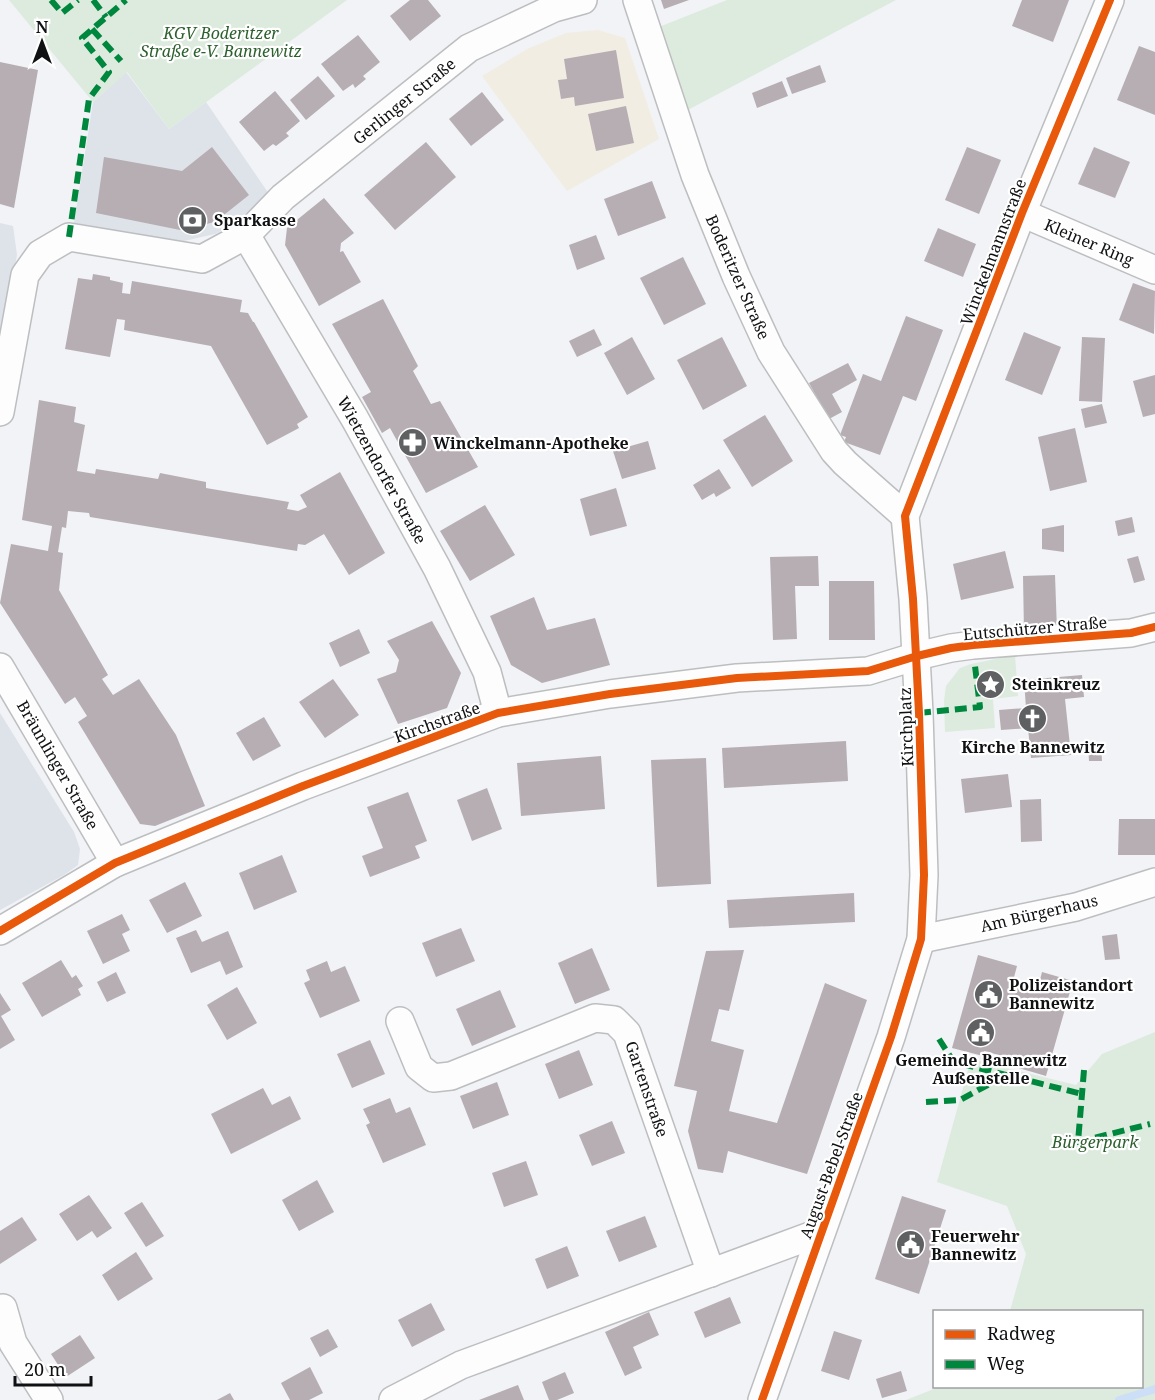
<svg xmlns="http://www.w3.org/2000/svg" width="1155" height="1400" viewBox="0 0 1155 1400" font-family="'Noto Serif',serif">
<style>
.built{fill:#dee3ea}
.education{fill:#f2ede3}
.green{fill:#ddebde}
.lines{fill:none;stroke-linecap:round;stroke-linejoin:round}
.stream{stroke:#ccdff7;stroke-width:8}
.building{fill:#b6aeb3}
.minor-casing{stroke:#bdbec0;stroke-width:30}
.minor{stroke:#fdfdfe;stroke-width:27}
.quiet{stroke:#00873e;stroke-width:6;stroke-dasharray:12 6;stroke-linecap:butt}
.cycleway-casing{stroke:#fff;stroke-width:11}
.cycleway{stroke:#e8590c;stroke-width:8}
.labels{text-anchor:middle;dominant-baseline:central;stroke-width:4.5;stroke-linejoin:round;paint-order:stroke}
.park-label{font-size:16px;font-style:italic;fill:#2d602e;stroke:#fff}
.street-label{font-size:16px;fill:#101113;stroke:#fff}
.poi-label{font-size:16px;font-weight:bold;fill:#101113;stroke:#fff;text-anchor:start}
</style>
<rect width="100%" height="100%" fill="#f1f3f6"/>
<g class="built">
<path d="M 126,72 L 169,129 L 206,102 L 269,194 L 232,225 L 215,234 L 184,241 L 162,239 L 74,223 L 93,102 Z"/>
<path d="M 0,223 L 13,226 L 17,255 L 0,347 Z"/>
<path d="M 0,713 L 74,832 L 80,849 L 78,865 L 64,875 L 0,910 Z"/>
</g>
<path class="education" d="M 598,30 L 625,38 L 659,139 L 567,191 L 482,76 L 527,49 L 566,33 Z"/>
<g class="green">
<path d="M 9,0 L 347,0 L 169,129 L 127,72 L 93,102 Z"/>
<path d="M 727,0 L 896,0 L 684,112 L 659,27 Z"/>
<path d="M 1015,655 L 1018,696 L 993,699 L 995,728 L 945,732 L 944,701 L 946,686 L 960,668 L 971,664 Z"/>
<path d="M 1155,1032 L 1155,1400 L 906,1400 L 939,1387 L 1142,1386 L 1142,1312 L 1010,1311 L 1026,1254 L 1007,1206 L 937,1182 L 971,1059 L 1076,1085 L 1102,1054 Z"/>
</g>
<g class="lines">
<path class="stream" d="M 1119,1400 L 1155,1389"/>
</g>
<g class="building">
<path d="M 410,0 L 428,0 L 441,16 L 410,41 L 390,16 Z"/>
<path d="M 661,0 L 689,0 L 664,9 Z"/>
<path d="M 1022,0 L 1069,0 L 1053,42 L 1012,26 Z"/>
<path d="M 358,35 L 380,62 L 363,76 L 366,79 L 355,88 L 353,84 L 343,91 L 321,64 Z"/>
<path d="M 1139,46 L 1155,52 L 1155,115 L 1117,100 Z"/>
<path d="M 616,50 L 624,98 L 575,106 L 574,97 L 561,99 L 558,80 L 567,79 L 564,59 Z"/>
<path d="M 0,62 L 38,70 L 14,208 L 0,204 Z"/>
<path d="M 820,65 L 826,82 L 792,94 L 786,78 Z"/>
<path d="M 318,76 L 335,96 L 306,120 L 290,100 Z"/>
<path d="M 782,81 L 788,96 L 757,108 L 752,93 Z"/>
<path d="M 275,91 L 300,121 L 286,133 L 289,136 L 276,146 L 273,144 L 264,151 L 239,122 Z"/>
<path d="M 482,92 L 504,120 L 471,146 L 449,119 Z"/>
<path d="M 626,106 L 634,143 L 596,151 L 588,114 Z"/>
<path d="M 426,142 L 456,177 L 395,230 L 364,195 Z"/>
<path d="M 212,147 L 249,195 L 215,222 L 180,230 L 96,213 L 104,157 L 182,171 Z"/>
<path d="M 967,147 L 1001,160 L 979,214 L 945,200 Z"/>
<path d="M 1094,147 L 1130,162 L 1115,198 L 1078,184 Z"/>
<path d="M 652,181 L 666,218 L 618,236 L 604,199 Z"/>
<path d="M 324,198 L 354,233 L 341,243 L 340,252 L 343,251 L 361,282 L 319,306 L 285,245 L 287,228 Z"/>
<path d="M 938,228 L 976,244 L 963,277 L 924,261 Z"/>
<path d="M 596,235 L 605,259 L 577,270 L 569,245 Z"/>
<path d="M 683,257 L 706,304 L 664,325 L 640,278 Z"/>
<path d="M 93,274 L 110,277 L 110,280 L 123,283 L 122,293 L 130,294 L 132,281 L 242,300 L 240,312 L 248,313 L 253,322 L 254,322 L 308,417 L 297,424 L 299,428 L 267,445 L 211,346 L 124,330 L 125,320 L 117,319 L 110,357 L 65,349 L 78,278 L 92,280 Z"/>
<path d="M 1133,283 L 1155,291 L 1154,334 L 1119,320 Z"/>
<path d="M 383,299 L 418,366 L 413,371 L 431,404 L 440,401 L 478,467 L 426,493 L 390,428 L 382,433 L 362,397 L 371,392 L 332,324 Z"/>
<path d="M 906,316 L 943,330 L 916,401 L 903,396 L 880,455 L 844,442 L 846,437 L 840,435 L 863,374 L 881,381 Z"/>
<path d="M 594,329 L 602,345 L 577,357 L 569,341 Z"/>
<path d="M 1024,332 L 1061,347 L 1042,395 L 1005,380 Z"/>
<path d="M 632,337 L 655,379 L 627,395 L 604,353 Z"/>
<path d="M 722,337 L 747,386 L 703,410 L 677,360 Z"/>
<path d="M 1082,337 L 1105,338 L 1102,402 L 1079,401 Z"/>
<path d="M 848,363 L 857,380 L 832,394 L 842,412 L 829,419 L 809,383 Z"/>
<path d="M 1155,375 L 1155,414 L 1143,417 L 1133,381 Z"/>
<path d="M 39,400 L 76,407 L 74,422 L 85,425 L 77,471 L 95,474 L 96,469 L 158,479 L 160,473 L 206,482 L 206,488 L 289,502 L 287,509 L 298,511 L 307,507 L 300,495 L 340,472 L 385,553 L 349,575 L 324,534 L 305,545 L 298,544 L 297,551 L 90,517 L 89,513 L 68,511 L 66,528 L 62,527 L 58,552 L 63,553 L 59,590 L 108,675 L 102,679 L 113,695 L 139,679 L 176,735 L 205,806 L 155,826 L 140,824 L 78,722 L 87,716 L 75,697 L 65,704 L 0,603 L 11,544 L 48,551 L 52,526 L 22,520 Z"/>
<path d="M 1102,404 L 1107,423 L 1085,428 L 1081,409 Z"/>
<path d="M 765,415 L 793,461 L 752,487 L 723,440 Z"/>
<path d="M 1075,428 L 1087,482 L 1050,491 L 1038,437 Z"/>
<path d="M 648,441 L 656,469 L 622,479 L 613,451 Z"/>
<path d="M 719,469 L 731,488 L 716,497 L 714,493 L 702,500 L 693,485 Z"/>
<path d="M 616,488 L 627,526 L 590,536 L 580,499 Z"/>
<path d="M 485,505 L 515,555 L 470,581 L 440,531 Z"/>
<path d="M 1132,517 L 1135,532 L 1118,536 L 1115,521 Z"/>
<path d="M 1064,525 L 1064,552 L 1042,549 L 1042,529 Z"/>
<path d="M 1005,551 L 1014,588 L 961,600 L 953,564 Z"/>
<path d="M 818,556 L 819,586 L 795,586 L 797,639 L 773,640 L 770,557 Z"/>
<path d="M 1138,556 L 1145,580 L 1134,583 L 1127,559 Z"/>
<path d="M 1055,575 L 1057,631 L 1024,632 L 1023,576 Z"/>
<path d="M 829,581 L 874,581 L 875,640 L 829,640 Z"/>
<path d="M 534,597 L 547,630 L 595,618 L 610,665 L 542,683 L 511,665 L 490,616 Z"/>
<path d="M 432,621 L 461,673 L 447,708 L 398,724 L 377,679 L 396,672 L 399,660 L 387,641 Z"/>
<path d="M 359,629 L 370,653 L 340,667 L 329,643 Z"/>
<path d="M 1082,675 L 1084,697 L 1065,699 L 1071,755 L 1031,758 L 1028,728 L 1001,730 L 999,710 L 1026,708 L 1024,680 Z"/>
<path d="M 333,679 L 359,715 L 325,738 L 299,702 Z"/>
<path d="M 264,717 L 281,746 L 253,761 L 236,733 Z"/>
<path d="M 846,741 L 848,781 L 724,788 L 722,748 Z"/>
<path d="M 1101,743 L 1102,761 L 1089,761 L 1088,744 Z"/>
<path d="M 601,756 L 605,809 L 521,816 L 517,763 Z"/>
<path d="M 706,758 L 711,884 L 657,887 L 651,760 Z"/>
<path d="M 1008,774 L 1012,807 L 965,813 L 961,779 Z"/>
<path d="M 487,788 L 502,829 L 472,841 L 457,800 Z"/>
<path d="M 408,792 L 427,841 L 415,846 L 420,858 L 370,877 L 362,856 L 383,848 L 367,807 Z"/>
<path d="M 1041,799 L 1042,841 L 1021,842 L 1020,800 Z"/>
<path d="M 1119,819 L 1155,819 L 1155,855 L 1118,855 Z"/>
<path d="M 282,855 L 297,892 L 254,910 L 239,873 Z"/>
<path d="M 185,882 L 202,916 L 167,933 L 149,900 Z"/>
<path d="M 854,893 L 855,922 L 729,928 L 727,900 Z"/>
<path d="M 122,914 L 130,930 L 122,934 L 130,951 L 103,964 L 87,931 Z"/>
<path d="M 461,928 L 475,961 L 436,977 L 422,943 Z"/>
<path d="M 196,930 L 202,942 L 228,931 L 243,967 L 226,975 L 220,961 L 191,973 L 176,938 Z"/>
<path d="M 1117,934 L 1120,959 L 1105,960 L 1102,936 Z"/>
<path d="M 592,948 L 610,990 L 575,1004 L 558,963 Z"/>
<path d="M 744,950 L 729,1011 L 719,1009 L 711,1041 L 744,1050 L 729,1111 L 777,1123 L 825,983 L 867,1000 L 807,1174 L 728,1151 L 723,1173 L 698,1169 L 688,1131 L 697,1091 L 674,1086 L 706,951 Z"/>
<path d="M 978,955 L 1017,966 L 1013,981 L 1038,988 L 1042,972 L 1073,981 L 1046,1076 L 1015,1067 L 1017,1060 L 984,1051 L 983,1056 L 952,1048 Z"/>
<path d="M 61,960 L 72,978 L 76,975 L 83,986 L 78,989 L 81,995 L 42,1017 L 22,983 Z"/>
<path d="M 327,961 L 331,972 L 345,966 L 360,1001 L 320,1018 L 304,983 L 310,980 L 306,970 Z"/>
<path d="M 116,972 L 126,993 L 107,1002 L 97,982 Z"/>
<path d="M 237,987 L 257,1023 L 227,1040 L 207,1005 Z"/>
<path d="M 500,990 L 516,1027 L 472,1046 L 456,1009 Z"/>
<path d="M 0,993 L 11,1010 L 1,1016 L 15,1040 L 0,1049 Z"/>
<path d="M 370,1040 L 385,1074 L 352,1088 L 337,1054 Z"/>
<path d="M 579,1050 L 593,1085 L 559,1099 L 545,1064 Z"/>
<path d="M 497,1082 L 509,1115 L 473,1129 L 460,1096 Z"/>
<path d="M 263,1088 L 272,1105 L 290,1096 L 301,1119 L 231,1154 L 211,1114 Z"/>
<path d="M 390,1098 L 396,1113 L 410,1107 L 426,1145 L 383,1163 L 366,1125 L 370,1123 L 363,1109 Z"/>
<path d="M 612,1121 L 625,1153 L 592,1166 L 579,1135 Z"/>
<path d="M 526,1161 L 538,1195 L 504,1207 L 492,1173 Z"/>
<path d="M 317,1180 L 334,1212 L 299,1231 L 282,1200 Z"/>
<path d="M 89,1195 L 112,1228 L 97,1238 L 92,1231 L 77,1241 L 59,1214 Z"/>
<path d="M 902,1196 L 946,1210 L 919,1294 L 875,1279 Z"/>
<path d="M 142,1202 L 164,1236 L 146,1247 L 124,1213 Z"/>
<path d="M 645,1216 L 657,1247 L 619,1262 L 606,1231 Z"/>
<path d="M 22,1217 L 37,1240 L 0,1264 L 0,1231 Z"/>
<path d="M 567,1246 L 579,1276 L 547,1289 L 535,1259 Z"/>
<path d="M 136,1252 L 153,1279 L 118,1301 L 102,1275 Z"/>
<path d="M 730,1297 L 741,1323 L 705,1338 L 694,1312 Z"/>
<path d="M 431,1303 L 445,1330 L 412,1347 L 398,1320 Z"/>
<path d="M 649,1312 L 659,1335 L 633,1347 L 642,1368 L 625,1376 L 605,1332 Z"/>
<path d="M 328,1329 L 338,1347 L 320,1357 L 310,1338 Z"/>
<path d="M 834,1331 L 862,1340 L 849,1380 L 821,1371 Z"/>
<path d="M 80,1335 L 95,1358 L 66,1377 L 51,1354 Z"/>
<path d="M 310,1367 L 323,1393 L 309,1400 L 290,1400 L 281,1383 Z"/>
<path d="M 901,1371 L 907,1391 L 882,1398 L 876,1379 Z"/>
<path d="M 565,1372 L 574,1393 L 557,1400 L 549,1400 L 542,1382 Z"/>
<path d="M 518,1385 L 524,1400 L 479,1400 Z"/>
<path d="M 230,1393 L 234,1400 L 217,1400 Z"/>
</g>
<g class="lines">
<defs>
<g id="minor">
<path d="M 637,0 L 695,175 L 736,276 L 771,352 L 834,451 L 845,463 L 905,516"/>
<path d="M 1022,213 L 1155,270"/>
<path d="M 246,235 L 355,419 L 437,568 L 487,672 L 498,713"/>
<path d="M 0,412 L 25,275 L 40,254 L 69,237 L 202,259 L 246,235 L 283,197 L 469,48 L 554,8 L 583,0"/>
<path d="M 0,667 L 115,863"/>
<path d="M 0,931 L 115,863 L 303,786 L 498,713 L 610,694 L 737,678 L 868,671 L 917,656 L 951,648 L 973,645 L 1131,633 L 1155,627"/>
<path d="M 921,939 L 1076,907 L 1155,882"/>
<path d="M 400,1021 L 419,1067 L 433,1078 L 451,1076 L 595,1018 L 614,1020 L 627,1033 L 711,1273"/>
<path d="M 3,1308 L 13,1343 L 49,1400"/>
<path d="M 393,1400 L 461,1365 L 821,1232"/>
<path d="M 762,1400 L 891,1037 L 921,939 L 924,875 L 919,713 L 913,599 L 905,516 L 1022,213 L 1110,0"/>
</g>
</defs>
<use href="#minor" class="minor-casing"/>
<use href="#minor" class="minor"/>
<g class="quiet">
<path d="M 51,0 L 62,13 L 78,0"/>
<path d="M 93,0 L 106,17"/>
<path d="M 92,29 L 121,61"/>
<path d="M 69,237 L 89,99 L 109,72 L 82,38 L 126,0"/>
<path d="M 919,713 L 980,707 L 975,666"/>
<path d="M 939,1039 L 953,1061"/>
<path d="M 962,1064 L 1082,1094"/>
<path d="M 1084,1070 L 1078,1142 L 1150,1124"/>
<path d="M 926,1102 L 960,1100 L 1006,1075"/>
</g>
<defs>
<g id="cycleway">
<path d="M 0,931 L 115,863 L 303,786 L 498,713 L 610,694 L 737,678 L 868,671 L 917,656 L 951,648 L 973,645 L 1131,633 L 1155,627"/>
<path d="M 762,1400 L 891,1037 L 921,939 L 924,875 L 919,713 L 913,599 L 905,516 L 1022,213 L 1110,0"/>
</g>
</defs>
<use href="#cycleway" class="cycleway-casing"/>
<use href="#cycleway" class="cycleway"/>
</g>
<defs>
<symbol id="bank-disc" viewBox="-11 -11 22 22"><circle r="9.5" fill="#5f6062" stroke="#fff"/><path d="M-6-4H6V4H-6ZM0-2.3a2.3 2.3 0 1 0 0 4.6a2.3 2.3 0 1 0 0-4.6Z" fill="#fff"/></symbol>
<symbol id="pharmacy-disc" viewBox="-11 -11 22 22"><circle r="9.5" fill="#5f6062" stroke="#fff"/><path d="M-2-6h4v4h4v4h-4v4h-4v-4h-4v-4h4Z" fill="#fff"/></symbol>
<symbol id="sight-disc" viewBox="-11 -11 22 22"><circle r="9.5" fill="#5f6062" stroke="#fff"/><path d="M0-6L1.8-2.2L6-1.7L2.9 1.2L3.7 5.4L0 3.3L-3.7 5.4L-2.9 1.2L-6-1.7L-1.8-2.2Z" fill="#fff"/></symbol>
<symbol id="church-disc" viewBox="-11 -11 22 22"><circle r="9.5" fill="#5f6062" stroke="#fff"/><path d="M-1.2-6h2.4v3.5h3.3v2.4h-3.3V6h-2.4V-.1h-3.3v-2.4h3.3Z" fill="#fff"/></symbol>
<symbol id="civic-disc" viewBox="-11 -11 22 22"><circle r="9.5" fill="#5f6062" stroke="#fff"/><path d="M-.6-6.5H3V-4.5H.6V-3L4-1V1h2V6H-6V1h2V-1L-.6-3ZM-1.2 2.5V6h2.4V2.5Z" fill="#fff"/></symbol>
</defs>
<g fill-rule="evenodd">
<use href="#bank-disc" x="176" y="204" width="33" height="33"/>
<use href="#pharmacy-disc" x="396" y="426" width="33" height="33"/>
<use href="#sight-disc" x="974" y="668" width="33" height="33"/>
<use href="#church-disc" x="1016" y="702" width="33" height="33"/>
<use href="#civic-disc" x="972" y="978" width="33" height="33"/>
<use href="#civic-disc" x="964" y="1016" width="33" height="33"/>
<use href="#civic-disc" x="894" y="1228" width="33" height="33"/>
</g>
<g class="labels">
<g class="park-label">
<text x="221" y="33">KGV Boderitzer<tspan x="221" dy="18">Straße e-V. Bannewitz</tspan></text>
<text x="1095" y="1142">Bürgerpark</text>
</g>
<g class="street-label">
<text transform="translate(404 101) rotate(-39)">Gerlinger Straße</text>
<text transform="translate(1089 242) rotate(23)">Kleiner Ring</text>
<text transform="translate(993 252) rotate(-69)">Winckelmannstraße</text>
<text transform="translate(738 277) rotate(66)">Boderitzer Straße</text>
<text transform="translate(382 470) rotate(61)">Wietzendorfer Straße</text>
<text transform="translate(1035 628) rotate(-5)">Eutschützer Straße</text>
<text transform="translate(437 722) rotate(-20)">Kirchstraße</text>
<text transform="translate(906 727) rotate(-92)">Kirchplatz</text>
<text transform="translate(58 765) rotate(60)">Bräunlinger Straße</text>
<text transform="translate(1039 913) rotate(-13)">Am Bürgerhaus</text>
<text transform="translate(647 1089) rotate(71)">Gartenstraße</text>
<text transform="translate(831 1165) rotate(-70)">August-Bebel-Straße</text>
</g>
<g class="poi-label">
<text x="214" y="220">Sparkasse</text>
<text x="433" y="443">Winckelmann-Apotheke</text>
<text x="1012" y="684">Steinkreuz</text>
<text x="1033" y="747" text-anchor="middle">Kirche Bannewitz</text>
<text x="1009" y="985">Polizeistandort<tspan x="1009" dy="18">Bannewitz</tspan></text>
<text x="981" y="1060" text-anchor="middle">Gemeinde Bannewitz<tspan x="981" dy="18">Außenstelle</tspan></text>
<text x="931" y="1236">Feuerwehr<tspan x="931" dy="18">Bannewitz</tspan></text>
</g>
</g>
<rect x="933" y="1310" width="210" height="78" fill="#ffffff" stroke="#9fa0a1" stroke-width="1.5"/>
<rect x="945" y="1330" width="30" height="9" fill="#e8590c" stroke="#9fa0a1" stroke-width="1.5"/>
<text x="987" y="1340" font-size="18" fill="#101113">Radweg</text>
<rect x="945" y="1360" width="30" height="9" fill="#00873e" stroke="#9fa0a1" stroke-width="1.5"/>
<text x="987" y="1370" font-size="18" fill="#101113">Weg</text>
<g transform="translate(42 42)" stroke="#ffffff" stroke-width="4.5" paint-order="stroke">
<path d="M0-4.5L10 22L0 15L-10 22Z" fill="#101113"/>
<text y="-9" font-size="16" font-weight="bold" text-anchor="middle" fill="#101113">N</text>
</g>
<path d="M15 1376v9h76v-9" fill="none" stroke="#101113" stroke-width="3"/>
<text x="24" y="1376" font-size="18" fill="#101113" stroke="#ffffff" stroke-width="4.5" paint-order="stroke">20 m</text>
</svg>
